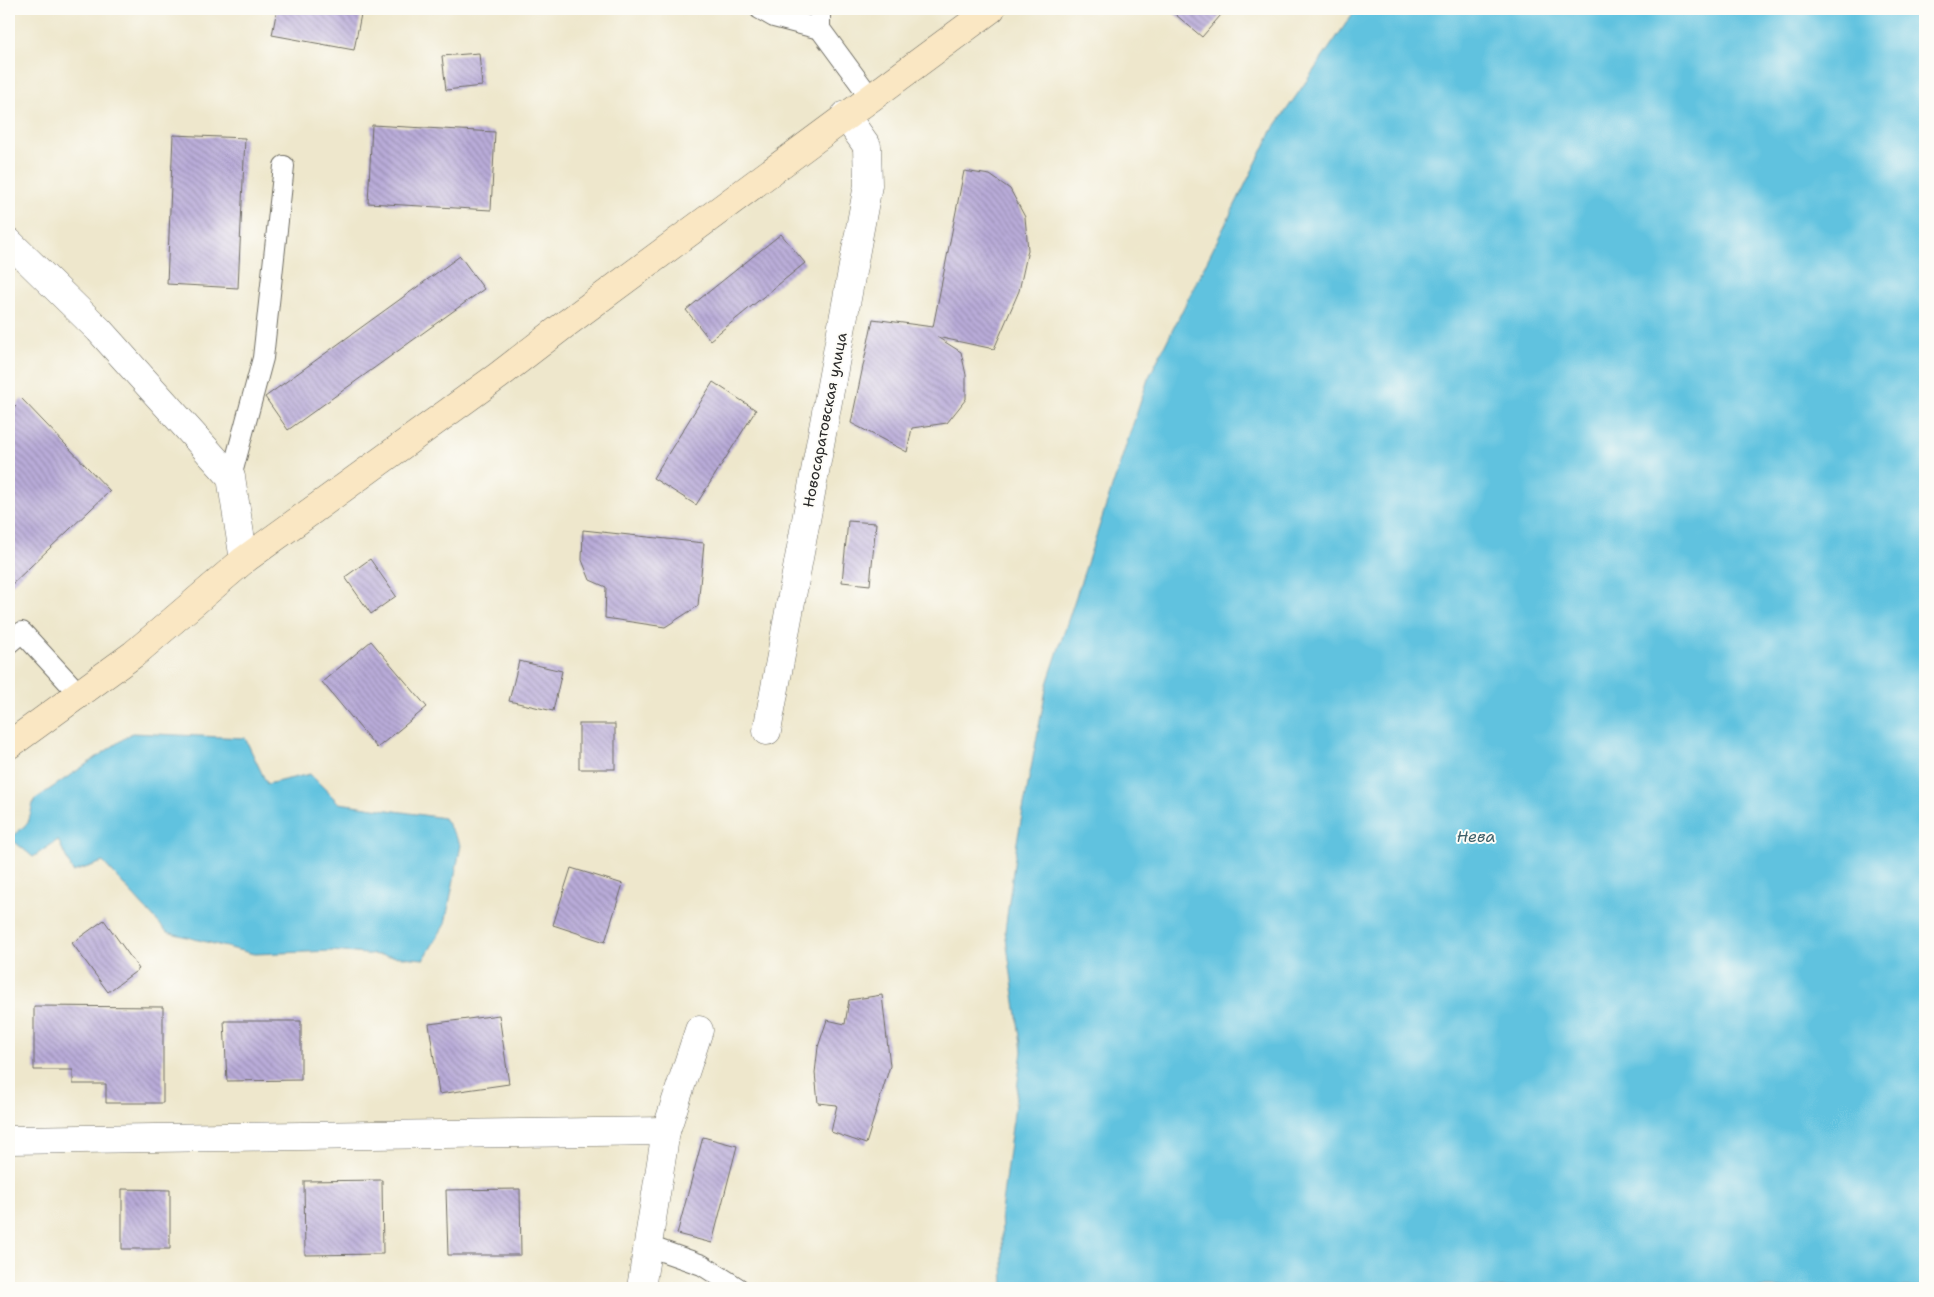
<svg xmlns="http://www.w3.org/2000/svg" width="1934" height="1297" viewBox="0 0 1934 1297" font-family="'Shantell Sans',sans-serif">
<style>
.water{fill:#61c2df;stroke:#467685}
.building{fill:url(#building-back-hatch)}
.lines{fill:none;stroke-linecap:round;stroke-linejoin:round}
.service-casing{stroke:#6f6d63;stroke-width:22}
.minor-casing{stroke:#6f6d63;stroke-width:29}
.secondary-casing{stroke:#6f6d63;stroke-width:29}
.service{stroke:#fff;stroke-width:20}
.minor{stroke:#fff;stroke-width:28}
.secondary{stroke:#fae7c3;stroke-width:28}
.labels{text-anchor:middle;dominant-baseline:central;stroke-width:4;stroke-linejoin:round;paint-order:stroke}
.street-label{font-size:15px;fill:#2b2b2b;stroke:#fdfcf7}
.water-label{font-size:16px;font-style:italic;fill:#3e606a;stroke:#fdfcf7}
</style>
<defs>
<pattern id="building-back-hatch" width="6" height="6" patternUnits="userSpaceOnUse" patternTransform="scale(1.25)"><rect width="6" height="6" fill="#b9acd9"/><path d="M-1 5l2 2M0 0l6 6M5-1l2 2" fill="none" stroke="#978cb0"/></pattern>
</defs>
<rect width="100%" height="100%" fill="#fdfcf7"/>
<filter id="ink" filterUnits="userSpaceOnUse"><feTurbulence type="fractalNoise" baseFrequency=".02" numOctaves="2"/><feDisplacementMap in="SourceGraphic" scale="10" xChannelSelector="R" yChannelSelector="G"/><feConvolveMatrix kernelMatrix="1 2 1 2 8 2 1 2 1" color-interpolation-filters="sRGB"/></filter>
<filter id="wash" filterUnits="userSpaceOnUse"><feTurbulence type="fractalNoise" baseFrequency=".0096" numOctaves="4" result="noise"/><feDisplacementMap in="SourceGraphic" scale="20" xChannelSelector="R" yChannelSelector="G"/><feGaussianBlur stdDeviation="1.12" result="paint"/><feColorMatrix in="noise" values="0 0 0 0 0 0 0 0 0 0 0 0 0 0 0 0 0 1.4 0 .05"/><feComposite in="paint" operator="in"/></filter>
<g filter="url(#wash)">
<rect width="100%" height="100%" fill="#eee7cc"/>
<g class="water">
<path d="M 1356,9 L 1925,9 L 1925,1288 L 1004,1288 L 1001,1211 L 1022,1051 L 1005,931 L 1017,842 L 1047,684 L 1148,379 L 1272,131 Z"/>
<path d="M 132,733 L 245,738 L 267,784 L 310,774 L 339,803 L 444,818 L 461,845 L 445,924 L 424,959 L 332,951 L 254,954 L 167,932 L 103,862 L 73,872 L 58,840 L 33,857 L 10,838 L 28,823 L 34,800 Z"/>
</g>
<g id="blocks">
<g class="building">
<path d="M 277,9 L 362,9 L 354,50 L 272,35 Z"/>
<path d="M 1169,9 L 1226,9 L 1202,37 Z"/>
<path d="M 479,53 L 482,86 L 446,90 L 442,56 Z"/>
<path d="M 372,125 L 495,132 L 491,210 L 368,203 Z"/>
<path d="M 173,135 L 245,138 L 238,288 L 167,284 Z"/>
<path d="M 964,171 L 990,175 L 1010,189 L 1025,217 L 1028,250 L 1019,291 L 994,349 L 937,337 L 961,352 L 966,375 L 966,399 L 947,423 L 912,428 L 907,452 L 851,423 L 873,319 L 933,327 Z"/>
<path d="M 781,234 L 805,263 L 710,340 L 686,310 Z"/>
<path d="M 460,256 L 484,289 L 288,430 L 265,397 Z"/>
<path d="M 713,382 L 756,410 L 696,505 L 653,478 Z"/>
<path d="M 22,399 L 110,491 L 9,587 L 9,412 Z"/>
<path d="M 848,521 L 876,523 L 870,585 L 842,582 Z"/>
<path d="M 583,530 L 704,543 L 698,606 L 665,627 L 605,618 L 606,587 L 590,580 L 582,560 Z"/>
<path d="M 370,559 L 396,596 L 371,614 L 345,577 Z"/>
<path d="M 371,641 L 427,707 L 377,748 L 322,682 Z"/>
<path d="M 519,661 L 562,671 L 553,711 L 509,701 Z"/>
<rect x="579" y="724" width="36" height="45"/>
<path d="M 571,868 L 623,884 L 605,942 L 553,925 Z"/>
<path d="M 104,920 L 139,969 L 108,992 L 72,943 Z"/>
<path d="M 882,995 L 890,1066 L 866,1144 L 831,1132 L 837,1105 L 818,1103 L 815,1073 L 818,1047 L 827,1020 L 845,1024 L 849,1000 Z"/>
<path d="M 34,1006 L 163,1007 L 163,1103 L 106,1103 L 106,1084 L 73,1084 L 73,1070 L 34,1070 Z"/>
<path d="M 499,1015 L 509,1084 L 439,1094 L 429,1024 Z"/>
<path d="M 224,1021 L 301,1021 L 301,1080 L 227,1081 Z"/>
<path d="M 703,1137 L 737,1146 L 712,1243 L 677,1234 Z"/>
<path d="M 382,1180 L 383,1254 L 305,1255 L 304,1181 Z"/>
<path d="M 122,1189 L 170,1190 L 170,1249 L 122,1249 Z"/>
<path d="M 520,1189 L 521,1255 L 448,1255 L 446,1190 Z"/>
</g>
</g>
</g>
<g filter="url(#ink)">
<use href="#blocks" fill-opacity="0" stroke="#6f6d63" stroke-width="1"/>
<g class="lines">
<defs>
<g id="service">
<path d="M 760,9 L 774,17 L 820,29"/>
<path d="M 820,9 L 820,29 L 870,97"/>
<path d="M 231,477 L 263,358 L 284,166"/>
<path d="M 9,643 L 22,632 L 79,694"/>
<path d="M 648,1246 L 702,1265 L 738,1288"/>
</g>
<g id="minor">
<path d="M 9,242 L 99,330 L 231,477 L 244,560"/>
<path d="M 767,731 L 868,185 L 867,146 L 845,115"/>
<path d="M 9,1140 L 666,1131"/>
<path d="M 641,1288 L 666,1131 L 699,1030"/>
</g>
<path id="secondary" d="M 9,745 L 134,654 L 244,560 L 498,376 L 563,326 L 991,9"/>
</defs>
<use href="#service" class="service-casing"/>
<use href="#minor" class="minor-casing"/>
<use href="#secondary" class="secondary-casing"/>
<use href="#service" class="service"/>
<use href="#minor" class="minor"/>
<use href="#secondary" class="secondary"/>
</g>
</g>
<g class="labels">
<g class="street-label">
<text transform="translate(825 420) rotate(-79)">Новосаратовская улица</text>
</g>
<g class="water-label">
<text x="1476" y="836">Нева</text>
</g>
</g>
<rect width="1934" height="1297" fill="none" stroke="#fdfcf7" stroke-width="30"/>
</svg>
